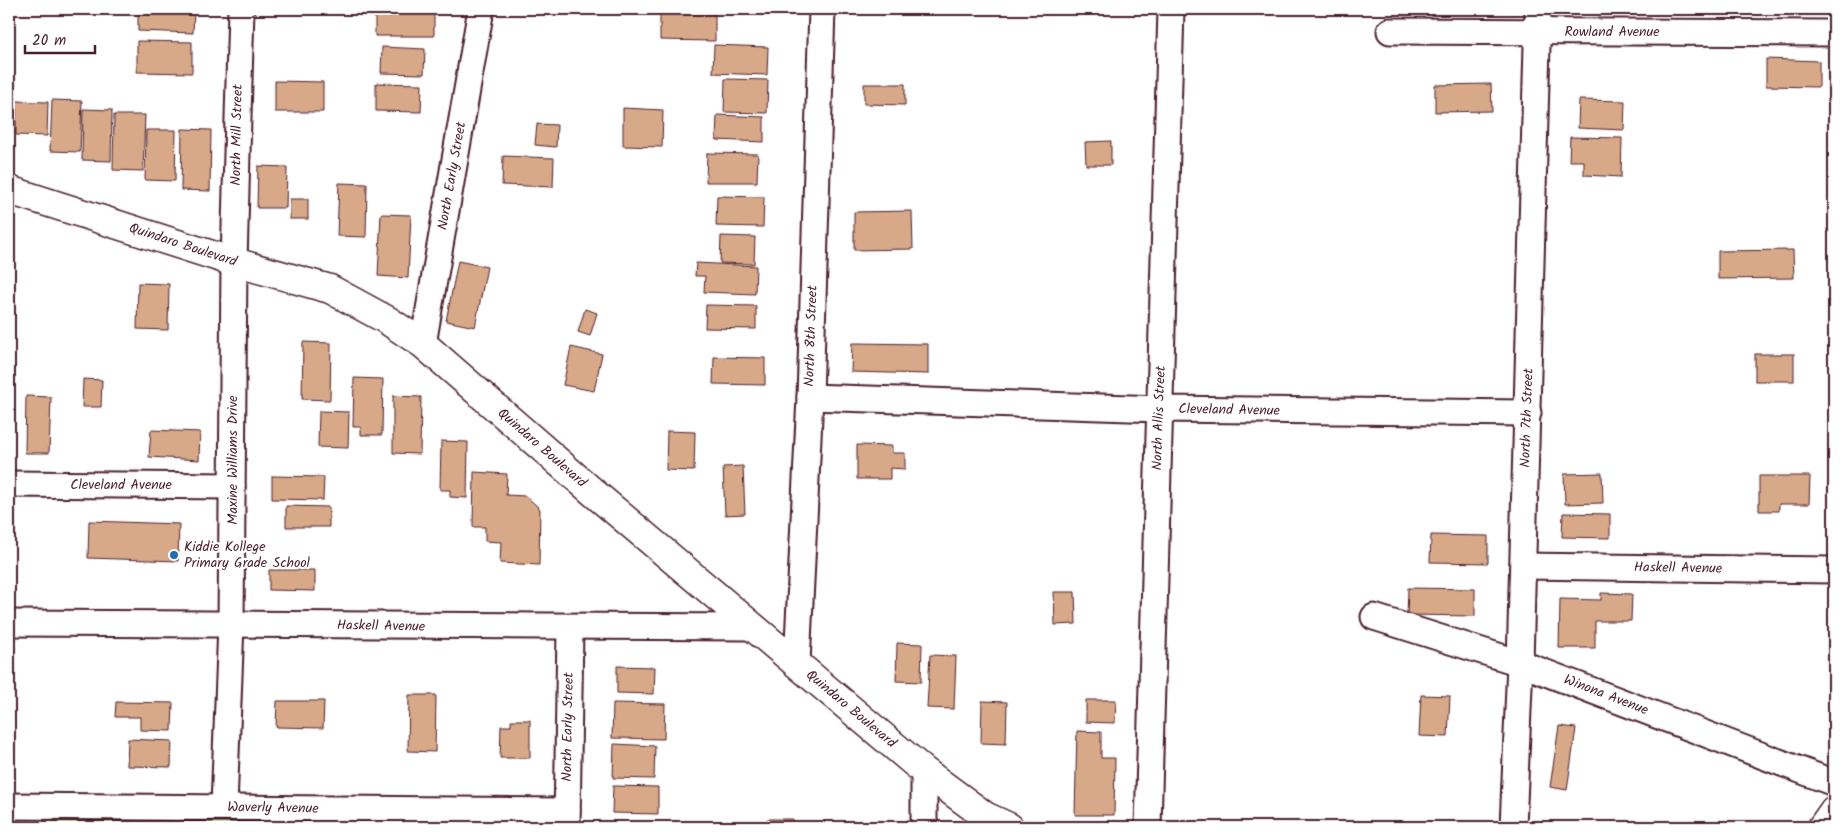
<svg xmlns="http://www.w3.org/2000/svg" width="1843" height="836" viewBox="0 0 1843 836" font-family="Kalam,sans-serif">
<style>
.green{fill:#bfeeac;stroke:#84866c}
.building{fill:#d7a989;stroke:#4a1f2b}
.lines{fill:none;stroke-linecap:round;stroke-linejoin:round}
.minor-casing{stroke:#4a1f2b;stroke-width:29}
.secondary-casing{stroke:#4a1f2b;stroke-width:31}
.primary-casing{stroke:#4a1f2b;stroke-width:31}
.minor{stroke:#fff;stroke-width:25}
.secondary{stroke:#fff;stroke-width:28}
.primary{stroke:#fff;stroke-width:28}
.poi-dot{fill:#1f6fb2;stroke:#fff;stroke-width:2}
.labels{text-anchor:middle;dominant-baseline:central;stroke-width:4.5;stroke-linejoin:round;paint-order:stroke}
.street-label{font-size:14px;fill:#4a1f2b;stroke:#fff}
.poi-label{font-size:14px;fill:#4a1f2b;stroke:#fff;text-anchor:start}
</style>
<rect width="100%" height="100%" fill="#fff"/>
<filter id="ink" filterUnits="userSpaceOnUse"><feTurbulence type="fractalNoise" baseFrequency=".02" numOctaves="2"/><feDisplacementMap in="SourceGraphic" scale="10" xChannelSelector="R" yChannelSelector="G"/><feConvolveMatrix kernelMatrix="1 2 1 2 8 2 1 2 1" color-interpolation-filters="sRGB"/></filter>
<g filter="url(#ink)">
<path class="green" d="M 14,816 L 290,819 L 290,827 L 14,827 Z"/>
<g class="building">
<path d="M 138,9 L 194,9 L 193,33 L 138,31 Z"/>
<path d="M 375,9 L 434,10 L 434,36 L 375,36 Z"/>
<path d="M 660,10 L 715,11 L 715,41 L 660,40 Z"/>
<path d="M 137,41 L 192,42 L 192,73 L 137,72 Z"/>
<path d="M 714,45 L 768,47 L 767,75 L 713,73 Z"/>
<path d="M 382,47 L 425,49 L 424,74 L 381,73 Z"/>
<path d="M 1766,59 L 1819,61 L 1819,87 L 1766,86 Z"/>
<path d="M 725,79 L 768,80 L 767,113 L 724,112 Z"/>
<path d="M 275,81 L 323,82 L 323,112 L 275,112 Z"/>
<path d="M 376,83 L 422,84 L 421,112 L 376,111 Z"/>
<path d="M 864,84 L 905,84 L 905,105 L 864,104 Z"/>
<path d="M 1491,84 L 1492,111 L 1435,112 L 1435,85 Z"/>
<path d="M 52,100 L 82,101 L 80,152 L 50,151 Z"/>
<path d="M 1579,100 L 1625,101 L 1624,130 L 1578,128 Z"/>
<path d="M 16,101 L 48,102 L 47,136 L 16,135 Z"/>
<path d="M 623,108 L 663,110 L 662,147 L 623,146 Z"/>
<path d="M 83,109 L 112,110 L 111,161 L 82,160 Z"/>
<path d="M 114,115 L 145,115 L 143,171 L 113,170 Z"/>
<path d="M 717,115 L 764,117 L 764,142 L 716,140 Z"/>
<path d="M 537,124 L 557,125 L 556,147 L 535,145 Z"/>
<path d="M 182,129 L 211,130 L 210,191 L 181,190 Z"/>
<path d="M 146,130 L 176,130 L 175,181 L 145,180 Z"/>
<path d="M 1570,137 L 1622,138 L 1621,177 L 1584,175 L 1584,161 L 1569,161 Z"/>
<path d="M 1111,141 L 1111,165 L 1086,165 L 1085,142 Z"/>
<path d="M 707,153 L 758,154 L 757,182 L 706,182 Z"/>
<path d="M 503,156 L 554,158 L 553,187 L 502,185 Z"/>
<path d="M 258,166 L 287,167 L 286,208 L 257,208 Z"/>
<path d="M 339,183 L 367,184 L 366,237 L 337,236 Z"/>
<path d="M 717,196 L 764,197 L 763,227 L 716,226 Z"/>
<rect x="290" y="199" width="18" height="20"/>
<path d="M 912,211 L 913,249 L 854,250 L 854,212 Z"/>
<path d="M 381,214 L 411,215 L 408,278 L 378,276 Z"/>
<path d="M 721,236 L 755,237 L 754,264 L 720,263 Z"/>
<path d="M 1793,250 L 1794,278 L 1718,279 L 1718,251 Z"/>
<path d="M 458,261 L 487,267 L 475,327 L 446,321 Z"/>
<path d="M 696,263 L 756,266 L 755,294 L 704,292 L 705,276 L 695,276 Z"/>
<path d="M 138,283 L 169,284 L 168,330 L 137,329 Z"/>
<path d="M 706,305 L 756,306 L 756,329 L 705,328 Z"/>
<path d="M 585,309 L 597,313 L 590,336 L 578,332 Z"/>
<path d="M 303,342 L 331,343 L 330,400 L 302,399 Z"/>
<path d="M 852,343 L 928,344 L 928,374 L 851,372 Z"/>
<path d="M 571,347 L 602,354 L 594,391 L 563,385 Z"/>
<rect x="1755" y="354" width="39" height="27"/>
<path d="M 714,357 L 765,358 L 765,385 L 713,384 Z"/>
<path d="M 354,378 L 383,379 L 382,435 L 361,435 L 361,427 L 353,427 Z"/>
<path d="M 83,379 L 102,380 L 101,407 L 82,407 Z"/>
<path d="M 26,396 L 51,397 L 49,453 L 25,453 Z"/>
<path d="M 393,396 L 421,397 L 420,454 L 393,453 Z"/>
<path d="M 319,411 L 349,412 L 348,448 L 318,447 Z"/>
<path d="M 151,430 L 200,432 L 199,460 L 149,457 Z"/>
<path d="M 667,431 L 695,432 L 694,471 L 666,470 Z"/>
<path d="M 441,441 L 468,442 L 467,498 L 450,497 L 450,490 L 440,490 Z"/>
<path d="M 857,445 L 892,446 L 892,453 L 905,453 L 905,469 L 890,468 L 890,479 L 857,479 Z"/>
<path d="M 743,466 L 745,514 L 725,515 L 723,467 Z"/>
<path d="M 474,472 L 507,474 L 506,495 L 526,496 L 540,509 L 539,565 L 500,563 L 501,542 L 485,541 L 485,527 L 473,527 Z"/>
<path d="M 1602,473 L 1603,503 L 1565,504 L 1564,474 Z"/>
<path d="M 272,476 L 324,477 L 323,500 L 272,499 Z"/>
<path d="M 1759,476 L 1810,476 L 1809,504 L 1779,504 L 1779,511 L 1759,511 Z"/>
<path d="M 286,506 L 329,507 L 329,527 L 286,527 Z"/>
<path d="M 1563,513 L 1610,514 L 1610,538 L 1562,537 Z"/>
<path d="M 89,521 L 179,524 L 178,561 L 88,558 Z"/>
<path d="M 1431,535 L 1488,536 L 1488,563 L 1430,562 Z"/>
<path d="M 269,570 L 315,570 L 315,591 L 269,590 Z"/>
<path d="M 1408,588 L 1475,589 L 1475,616 L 1407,615 Z"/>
<path d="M 1054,592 L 1075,592 L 1076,624 L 1055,625 Z"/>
<path d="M 1601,593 L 1632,594 L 1631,621 L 1595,621 L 1595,648 L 1559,648 L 1560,599 L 1601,600 Z"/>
<path d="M 897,643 L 922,644 L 921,682 L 896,681 Z"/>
<path d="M 930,655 L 956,656 L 954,709 L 927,708 Z"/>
<path d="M 617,666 L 655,667 L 654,694 L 617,693 Z"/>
<path d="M 409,695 L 436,695 L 435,752 L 408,751 Z"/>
<path d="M 1421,695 L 1450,696 L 1448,737 L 1419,736 Z"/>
<path d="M 1086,700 L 1116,700 L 1115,723 L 1086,722 Z"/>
<path d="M 277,701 L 324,701 L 323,728 L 276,727 Z"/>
<path d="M 982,701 L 1007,702 L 1006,744 L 981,743 Z"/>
<path d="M 116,702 L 173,703 L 172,731 L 140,730 L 140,717 L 115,717 Z"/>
<path d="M 613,703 L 665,704 L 664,739 L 612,738 Z"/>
<path d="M 511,720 L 530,720 L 530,758 L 500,758 L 501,726 L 511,726 Z"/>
<path d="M 1559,726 L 1576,728 L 1567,790 L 1550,787 Z"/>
<path d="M 1077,731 L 1101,732 L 1101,758 L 1115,758 L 1114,815 L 1075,815 Z"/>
<path d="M 128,739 L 172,741 L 171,767 L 127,766 Z"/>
<path d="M 614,744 L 655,746 L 654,779 L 613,778 Z"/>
<path d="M 613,786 L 658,787 L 658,814 L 612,813 Z"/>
<path d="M 767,819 L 793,819 L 793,827 L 858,827 L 754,827 L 767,827 Z"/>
<path d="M 667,824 L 667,827 L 612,827 L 612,825 Z"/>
</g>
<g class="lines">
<defs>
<g id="minor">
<path d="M 1390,31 L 1834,33"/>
<path d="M 423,344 L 481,9"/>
<path d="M 810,397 L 1159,409 L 1528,413"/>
<path d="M 9,484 L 232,486"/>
<path d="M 1523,566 L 1834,570"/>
<path d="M 1374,617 L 1520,663 L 1834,783"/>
<path d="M 9,623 C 257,623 505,627 754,627"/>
<path d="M 797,663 L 810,397 L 822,9"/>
<path d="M 924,771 L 924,827"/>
<path d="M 9,806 L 567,811"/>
<path d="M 224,807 L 231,624 L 234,262 L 241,9"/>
<path d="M 567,827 L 570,628"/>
<path d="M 1148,827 L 1171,9"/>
<path d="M 1513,827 L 1520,663 L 1538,9"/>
</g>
<path id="secondary" d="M 9,190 L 234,262 L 330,289 L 387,320 L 423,344 L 594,493 L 924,771 L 985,816 L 1009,827"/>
<path id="primary" d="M 1822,827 L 1834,810"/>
</defs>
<use href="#minor" class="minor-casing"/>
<use href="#secondary" class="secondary-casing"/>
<use href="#primary" class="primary-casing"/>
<use href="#minor" class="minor"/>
<use href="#secondary" class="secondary"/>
<use href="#primary" class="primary"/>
</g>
</g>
<circle class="poi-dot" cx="174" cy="555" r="5"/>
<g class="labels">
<g class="street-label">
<text x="1612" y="32">Rowland Avenue</text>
<text transform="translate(237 135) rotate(-89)">North Mill Street</text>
<text transform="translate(452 176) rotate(-80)">North Early Street</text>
<text transform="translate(183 245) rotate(18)">Quindaro Boulevard</text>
<text transform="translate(811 336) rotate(-88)">North 8th Street</text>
<text transform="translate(1229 410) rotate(1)">Cleveland Avenue</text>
<text transform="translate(1159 418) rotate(-88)">North Allis Street</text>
<text transform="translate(1527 418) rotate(-88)">North 7th Street</text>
<text transform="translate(542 448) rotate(41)">Quindaro Boulevard</text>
<text transform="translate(233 460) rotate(-90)">Maxine Williams Drive</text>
<text x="121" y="485">Cleveland Avenue</text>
<text transform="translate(1678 568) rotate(1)">Haskell Avenue</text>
<text transform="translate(381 626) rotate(1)">Haskell Avenue</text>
<text transform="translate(1606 695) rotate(21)">Winona Avenue</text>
<text transform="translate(851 709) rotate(40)">Quindaro Boulevard</text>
<text transform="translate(568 727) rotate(-89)">North Early Street</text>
<text transform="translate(273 808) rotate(1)">Waverly Avenue</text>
</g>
<g class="poi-label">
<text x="184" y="547">Kiddie Kollege<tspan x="184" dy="16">Primary Grade School</tspan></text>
</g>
</g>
<rect width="1843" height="836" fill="none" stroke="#fff" stroke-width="30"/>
<rect x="15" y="15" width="1813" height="806" fill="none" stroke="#4a1f2b" stroke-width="2" filter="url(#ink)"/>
<path d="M25 45v8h70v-8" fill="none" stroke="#4a1f2b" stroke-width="2.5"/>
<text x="32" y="45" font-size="15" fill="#4a1f2b" stroke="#ffffff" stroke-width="4" paint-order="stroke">20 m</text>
</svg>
